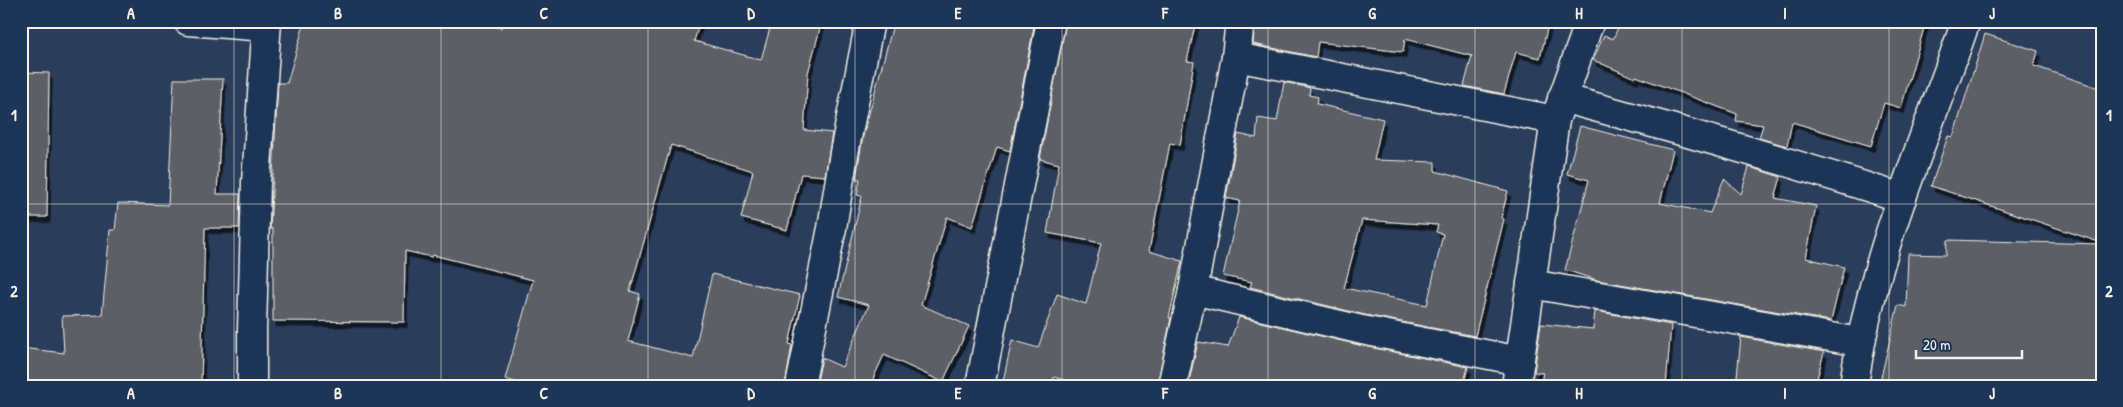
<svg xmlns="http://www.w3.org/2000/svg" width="2123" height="407" viewBox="0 0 2123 407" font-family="'Patrick Hand',sans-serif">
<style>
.building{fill:#5c5e66;stroke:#f4f1e8;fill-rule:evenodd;filter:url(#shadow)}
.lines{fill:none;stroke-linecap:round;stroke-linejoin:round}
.minor-casing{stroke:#f4f1e8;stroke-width:31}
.minor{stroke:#1d3557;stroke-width:28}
.grid{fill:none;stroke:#f4f1e8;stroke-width:1;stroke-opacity:0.55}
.neatline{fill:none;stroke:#f4f1e8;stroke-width:2}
.grid-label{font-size:16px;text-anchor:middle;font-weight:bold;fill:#f4f1e8}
</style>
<defs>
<filter id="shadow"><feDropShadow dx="3" dy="5.5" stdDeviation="0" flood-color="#0009"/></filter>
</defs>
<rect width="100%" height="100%" fill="#2a3d5a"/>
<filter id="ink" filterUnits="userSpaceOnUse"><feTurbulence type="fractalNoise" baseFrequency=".02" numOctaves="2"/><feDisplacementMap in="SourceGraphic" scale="10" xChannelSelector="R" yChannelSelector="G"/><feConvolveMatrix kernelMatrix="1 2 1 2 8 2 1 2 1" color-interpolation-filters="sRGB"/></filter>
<g filter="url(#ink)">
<g class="building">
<path d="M 305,21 L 467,21 L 501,28 L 503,21 L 700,21 L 694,41 L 761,60 L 772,21 L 822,21 L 808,73 L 804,130 L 832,133 L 825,176 L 801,174 L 787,230 L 741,218 L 753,171 L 671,145 L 630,291 L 640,294 L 628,341 L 693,358 L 712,274 L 800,295 L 789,344 L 792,345 L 785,386 L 529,386 L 505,379 L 533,280 L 433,255 L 432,257 L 405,251 L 404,322 L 273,321 L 273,229 L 270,229 L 278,83 L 287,83 Z"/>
<path d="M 894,21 L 1035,21 L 1010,151 L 997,147 L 972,227 L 947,217 L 921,305 L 969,326 L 943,382 L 884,355 L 872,381 L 884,386 L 816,386 L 822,358 L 842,367 L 869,305 L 838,297 L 862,196 L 857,195 L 860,179 L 856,179 L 863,136 Z"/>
<path d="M 1066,21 L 1196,21 L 1187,61 L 1194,62 L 1180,145 L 1170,143 L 1149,251 L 1182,261 L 1169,318 L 1171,318 L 1157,386 L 1085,386 L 1054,377 L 1052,386 L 1002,386 L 1012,340 L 1038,348 L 1057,294 L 1086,304 L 1101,243 L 1047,233 L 1059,164 L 1040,159 Z"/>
<path d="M 1255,21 L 1549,21 L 1540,58 L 1516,52 L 1504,94 L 1464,86 L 1472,56 L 1405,39 L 1403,52 L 1318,42 L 1316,57 L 1253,44 Z"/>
<path d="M 1621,21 L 1926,21 L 1901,108 L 1884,103 L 1871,146 L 1792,122 L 1787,146 L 1759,138 L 1763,125 L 1736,121 L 1737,114 L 1636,76 L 1635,78 L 1593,60 L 1604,35 L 1613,39 Z"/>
<path d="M 1985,34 L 2038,51 L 2034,66 L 2102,89 L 2102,243 L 1931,186 L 1948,136 L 1953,137 Z"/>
<path d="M 21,72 L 49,73 L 47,217 L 21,217 Z"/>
<path d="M 174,79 L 223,79 L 217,194 L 240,194 L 239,228 L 205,228 L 201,386 L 21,386 L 21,348 L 64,353 L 62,316 L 102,315 L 110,230 L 115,230 L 118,203 L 168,205 Z"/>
<path d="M 1284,82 L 1310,88 L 1309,95 L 1318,97 L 1317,104 L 1383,119 L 1374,160 L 1435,162 L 1435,171 L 1508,191 L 1501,218 L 1504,219 L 1475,336 L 1365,315 L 1250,287 L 1252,282 L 1223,276 L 1240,201 L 1226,198 L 1238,134 L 1256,138 L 1258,118 L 1277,121 ZM 1362,220 L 1438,225 L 1436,232 L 1443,234 L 1427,305 L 1344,288 Z"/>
<path d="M 1580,126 L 1673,150 L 1660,203 L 1710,213 L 1724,179 L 1741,194 L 1749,167 L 1781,177 L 1775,198 L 1816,206 L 1806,258 L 1844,267 L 1831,321 L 1597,280 L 1565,270 L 1589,180 L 1567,174 Z"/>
<path d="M 1947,240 L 2102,244 L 2102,386 L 1879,386 L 1898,305 L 1906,307 L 1908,254 L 1946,255 Z"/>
<path d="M 1595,311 L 1671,325 L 1666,386 L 1540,386 L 1543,373 L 1534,372 L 1541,324 L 1593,329 Z"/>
<path d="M 1239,317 L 1359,345 L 1468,367 L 1463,386 L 1188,386 L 1198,342 L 1228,347 Z"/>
<path d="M 1741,337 L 1824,352 L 1815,386 L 1736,386 Z"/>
</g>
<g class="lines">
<defs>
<g id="minor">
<path d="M 188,21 L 266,27"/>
<path d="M 1236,57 L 1555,120"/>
<path d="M 1562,98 C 1677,129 1790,162 1902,198"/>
<path d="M 1531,284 L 1859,342"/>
<path d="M 1193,290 L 1362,330 L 1520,361"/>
<path d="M 252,386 L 252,330 L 256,182 L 267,21"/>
<path d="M 800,386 L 832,228 L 844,153 L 870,21"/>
<path d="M 980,386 L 1051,21"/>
<path d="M 1172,386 L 1193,290 L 1236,57 L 1240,21"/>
<path d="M 1516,386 L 1555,120 L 1590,21"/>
<path d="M 1854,386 C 1870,259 1925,141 1966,21"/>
</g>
</defs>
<use href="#minor" class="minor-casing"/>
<use href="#minor" class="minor"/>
</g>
</g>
<path class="grid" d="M 234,21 L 234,386M 441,21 L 441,386M 648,21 L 648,386M 855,21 L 855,386M 1062,21 L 1062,386M 1268,21 L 1268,386M 1475,21 L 1475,386M 1682,21 L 1682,386M 1889,21 L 1889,386M 21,204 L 2102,204"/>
<rect width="2123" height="407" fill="none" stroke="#1d3557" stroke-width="55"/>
<path d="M1916 350v8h106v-8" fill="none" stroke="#f4f1e8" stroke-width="2.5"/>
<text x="1923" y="350" font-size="15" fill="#f4f1e8" stroke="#1d3557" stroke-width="4" paint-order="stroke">20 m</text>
<rect x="28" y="28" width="2068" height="352" class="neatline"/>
<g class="grid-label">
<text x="131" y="19">A</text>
<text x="338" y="19">B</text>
<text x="544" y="19">C</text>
<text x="751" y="19">D</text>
<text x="958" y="19">E</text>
<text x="1165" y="19">F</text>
<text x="1372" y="19">G</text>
<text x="1579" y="19">H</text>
<text x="1785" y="19">I</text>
<text x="1992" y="19">J</text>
<text x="14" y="121">1</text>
<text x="2109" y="121">1</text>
<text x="14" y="297">2</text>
<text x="2109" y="297">2</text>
<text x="131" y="399">A</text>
<text x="338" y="399">B</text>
<text x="544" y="399">C</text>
<text x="751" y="399">D</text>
<text x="958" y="399">E</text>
<text x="1165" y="399">F</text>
<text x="1372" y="399">G</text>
<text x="1579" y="399">H</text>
<text x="1785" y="399">I</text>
<text x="1992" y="399">J</text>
</g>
</svg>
